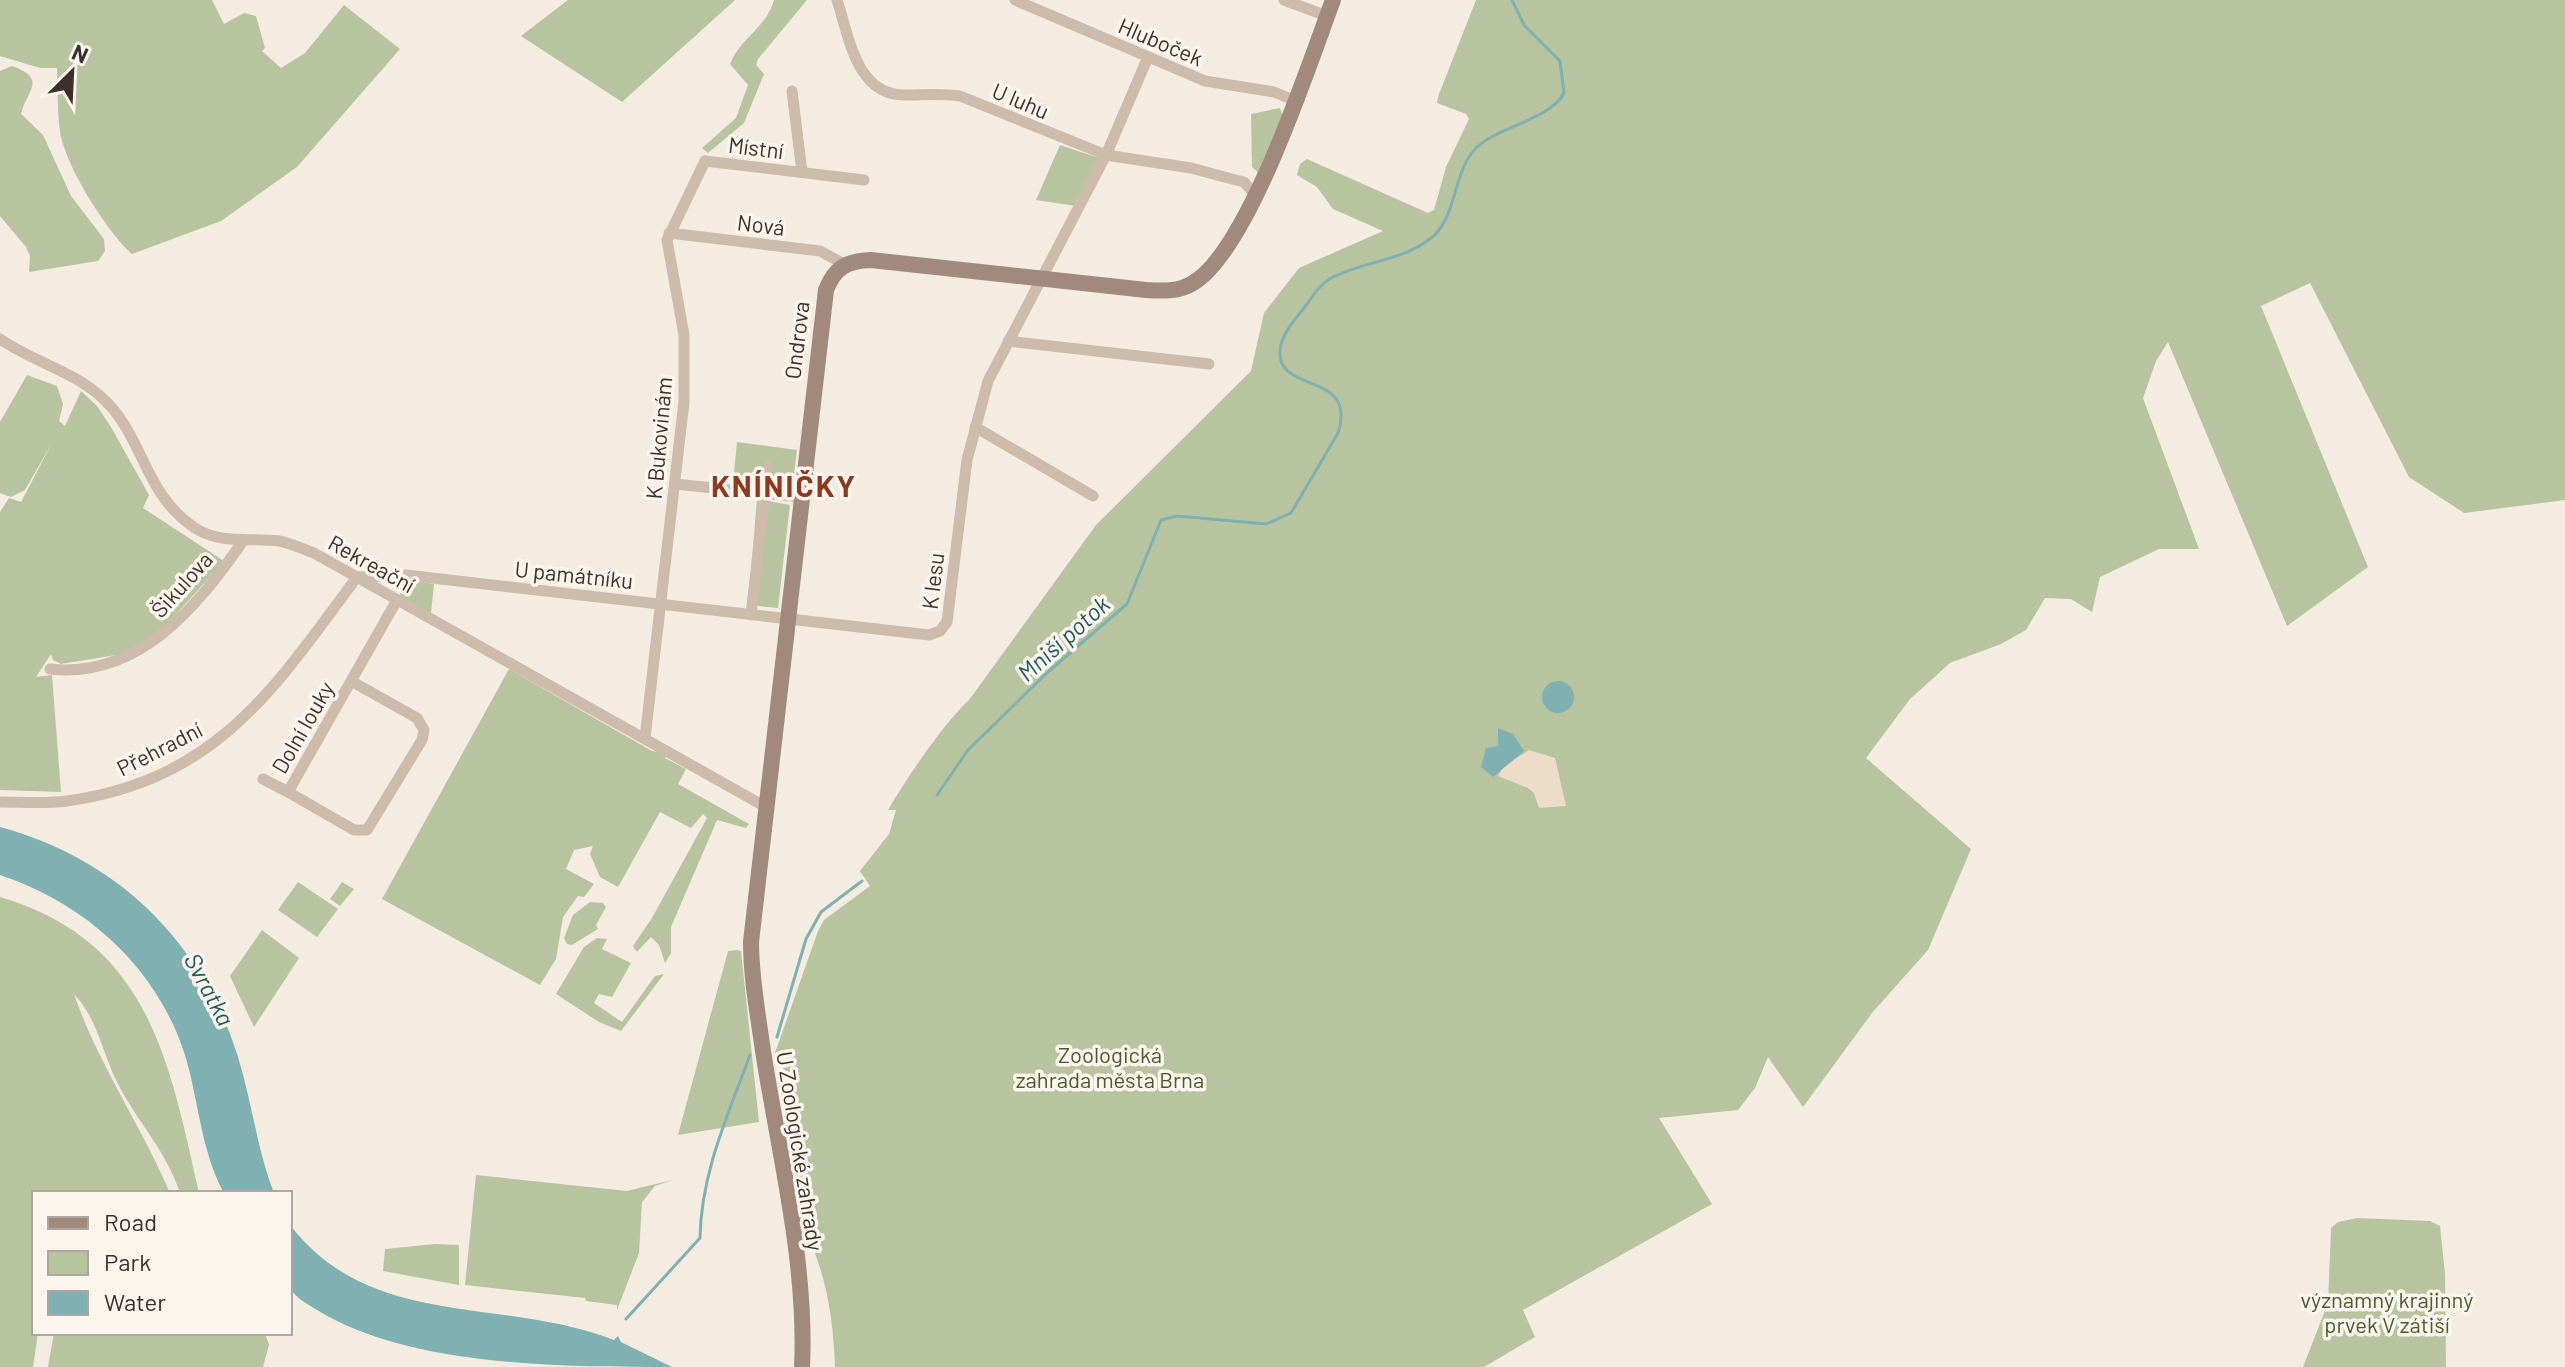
<svg xmlns="http://www.w3.org/2000/svg" width="2565" height="1367" viewBox="0 0 2565 1367" font-family="Barlow,sans-serif">
<style>
.green{fill:#b8c4a0}
.plaza{fill:#ecdcc8}
.water{fill:#7fb0b2}
.lines{fill:none;stroke-linecap:round;stroke-linejoin:round}
.stream{stroke:#7fb0b2;stroke-width:3}
.street{stroke:#cdbbac;stroke-width:11}
.secondary{stroke:#a18a7d;stroke-width:16}
.labels{text-anchor:middle;dominant-baseline:central;stroke-width:7;stroke-linejoin:round;paint-order:stroke}
.street-label{font-size:22px;fill:#3b302b;stroke:#fbf5ee}
.park-label{font-size:22px;fill:#4a5a2e;stroke:#fbf5ee}
.water-label{font-size:24px;font-style:italic;fill:#1f5a5e;stroke:#fbf5ee}
.district-label{font-size:30px;font-weight:bold;letter-spacing:2px;fill:#8c3b22;stroke:#fbf5ee}
</style>
<rect width="100%" height="100%" fill="#f4ebe1"/>
<g class="green">
<path d="M 0,0 L 212,0 L 224,24 L 244,13 L 256,16 L 265,48 L 262,51 L 281,68 L 305,53 L 344,5 L 400,49 L 297,167 L 221,221 L 132,254 C 107,232 64,164 60,131 C 57,110 58,89 57,68 L 40,68 L 0,56 Z"/>
<path d="M 568,0 L 735,0 L 622,102 L 521,36 Z"/>
<path d="M 774,0 L 807,0 L 758,59 L 756,65 L 764,74 L 744,123 L 708,153 L 702,148 L 736,118 L 748,85 L 730,64 C 740,38 767,27 774,0 Z"/>
<path d="M 1476,0 L 2565,0 L 2565,500 L 2464,513 L 2409,477 L 2310,283 L 2261,306 L 2368,567 L 2287,626 L 2168,342 L 2156,361 L 2143,398 L 2199,549 L 2159,549 L 2100,577 L 2092,612 L 2071,599 L 2045,598 L 2026,630 L 2001,644 L 1950,663 L 1910,699 L 1866,758 L 1971,849 L 1928,950 L 1872,1013 L 1803,1107 L 1768,1057 L 1755,1088 L 1738,1110 L 1659,1118 L 1712,1204 L 1523,1310 L 1535,1337 L 1484,1367 L 835,1367 C 833,1313 825,1268 800,1219 L 782,1057 L 775,1053 L 818,931 L 824,920 L 870,886 L 860,871 L 889,834 L 896,810 L 888,810 C 906,779 943,724 969,700 L 1096,525 L 1251,371 L 1264,313 L 1299,268 L 1383,231 L 1333,209 L 1317,187 L 1297,175 L 1300,164 L 1307,159 L 1428,213 L 1434,210 L 1446,167 L 1469,119 L 1466,114 L 1437,103 L 1439,94 Z"/>
<path d="M 12,66 C 48,79 27,90 21,114 L 43,135 L 71,196 L 104,239 L 105,251 L 98,261 L 29,272 L 30,256 L 26,247 L 0,216 L 0,71 Z"/>
<path d="M 1280,108 L 1283,117 L 1259,173 L 1252,167 L 1251,114 Z"/>
<path d="M 1060,145 L 1099,158 L 1076,206 L 1036,200 Z"/>
<path d="M 27,375 L 57,386 L 63,404 L 59,421 L 65,426 L 81,391 L 97,406 L 111,427 L 149,495 L 143,508 L 224,561 L 162,630 L 122,654 L 61,664 L 53,660 L 51,654 L 36,677 L 52,675 L 61,792 L 0,790 L 0,512 L 9,498 L 21,502 L 52,443 L 25,490 L 11,497 L 0,493 L 0,422 Z"/>
<path d="M 737,442 L 797,450 L 792,490 L 733,484 Z"/>
<path d="M 757,499 L 790,505 L 778,608 L 748,605 Z"/>
<path d="M 409,580 L 434,584 L 431,613 L 400,597 L 401,585 Z"/>
<path d="M 509,669 L 652,751 L 667,754 L 665,758 L 686,769 L 678,784 L 749,824 L 746,828 L 717,820 L 671,927 L 671,953 L 665,963 L 659,945 L 651,937 L 637,952 L 633,946 L 652,918 L 707,818 L 703,814 L 691,828 L 660,812 L 618,887 L 600,877 L 590,854 L 593,846 L 574,850 L 566,869 L 594,884 L 584,897 L 578,896 L 563,917 L 556,959 L 540,985 L 382,899 Z"/>
<path d="M 298,882 L 338,909 L 317,937 L 278,910 Z"/>
<path d="M 342,882 L 354,889 L 340,906 L 330,899 Z"/>
<path d="M 0,897 C 149,941 169,1060 199,1193 L 180,1193 C 167,1152 137,1121 118,1084 C 102,1053 98,1019 74,994 C 98,1064 141,1125 170,1193 L 34,1193 L 34,1333 L 38,1333 L 33,1367 L 0,1367 Z"/>
<path d="M 590,902 L 603,903 L 606,907 L 596,925 L 598,929 L 572,945 L 567,944 L 564,938 L 573,915 Z"/>
<path d="M 262,930 L 299,958 L 254,1027 L 230,976 Z"/>
<path d="M 597,938 L 607,939 L 602,949 L 631,963 L 612,997 L 599,994 L 594,1003 L 622,1022 L 655,976 L 664,974 L 621,1031 L 599,1022 L 556,994 L 584,947 Z"/>
<path d="M 737,950 L 741,951 L 759,1122 L 678,1135 L 728,951 Z"/>
<path d="M 476,1175 L 627,1191 L 672,1180 L 655,1186 L 642,1202 L 639,1253 L 617,1310 L 617,1305 L 586,1301 L 585,1298 L 465,1285 Z"/>
<path d="M 2357,1218 L 2430,1221 L 2440,1226 L 2445,1274 L 2446,1367 L 2303,1367 L 2328,1303 L 2331,1228 L 2338,1222 Z"/>
<path d="M 435,1244 L 459,1245 L 459,1285 L 383,1271 L 385,1249 Z"/>
<path d="M 54,1333 L 265,1333 L 269,1345 L 263,1367 L 48,1367 Z"/>
</g>
<path class="plaza" d="M 1529,750 L 1555,758 L 1566,806 L 1539,808 L 1534,793 L 1528,788 L 1498,776 L 1504,766 Z"/>
<g class="water">
<circle cx="1558" cy="697" r="16"/>
<path d="M 1498,728 L 1513,734 L 1524,751 L 1493,777 L 1481,767 L 1486,748 L 1498,746 Z"/>
<path d="M 0,827 C 118,859 202,942 238,1057 C 252,1102 257,1150 274,1193 L 224,1193 C 200,1149 199,1099 184,1052 C 155,965 84,903 0,875 Z"/>
<path d="M 290,1225 C 372,1331 502,1296 614,1340 L 618,1336 L 621,1342 L 672,1367 C 564,1367 409,1367 317,1310 C 308,1304 293,1297 290,1286 C 285,1269 290,1243 290,1225 Z"/>
</g>
<g class="lines">
<g class="stream">
<path d="M 937,795 L 968,750 L 1049,671 L 1127,604 L 1161,520 L 1177,516 L 1266,524 L 1291,513 L 1338,433 C 1358,370 1276,395 1280,350 C 1281,337 1292,323 1300,313 C 1310,301 1319,284 1333,277 C 1365,261 1401,261 1430,239 C 1458,218 1452,171 1477,147 C 1500,126 1551,119 1564,93 L 1560,61 L 1524,25 L 1512,0"/>
<path d="M 777,1037 L 806,939 L 821,912 L 862,881"/>
<path d="M 626,1319 L 700,1238 C 701,1173 728,1115 750,1055"/>
</g>
<g class="street">
<path d="M 837,0 C 849,36 856,95 904,95 C 924,95 940,93 960,96 L 1106,155 L 1191,168 L 1232,179 L 1244,182 L 1255,195"/>
<path d="M 1015,0 L 1205,81 L 1274,92 L 1296,101"/>
<path d="M 1284,0 L 1327,16"/>
<path d="M 792,91 L 802,172"/>
<path d="M 705,161 L 864,180"/>
<path d="M 669,233 L 820,251 L 844,264"/>
<path d="M 0,339 C 39,366 82,372 113,409 C 145,448 148,497 195,528 C 221,545 251,537 279,541 C 290,543 303,549 314,553 L 764,806"/>
<path d="M 1008,341 L 1209,364"/>
<path d="M 975,427 L 1093,496"/>
<path d="M 675,484 L 800,497"/>
<path d="M 357,577 L 406,575 L 929,635 L 940,631 L 947,622 L 967,460 L 988,381 L 1106,155 L 1148,57"/>
<path d="M 751,615 L 768,467"/>
<path d="M 50,669 C 139,679 198,606 243,541"/>
<path d="M 351,681 L 417,718 L 424,730 L 422,740 L 367,830 L 354,830 L 288,792 L 397,600"/>
<path d="M 645,738 L 684,402 L 684,335 L 667,240 L 705,161"/>
<path d="M 263,779 L 288,792"/>
<path d="M 0,802 C 22,802 46,804 67,801 C 217,780 274,689 357,577"/>
</g>
<path class="secondary" d="M 802,1367 C 807,1263 779,1154 763,1051 C 758,1015 751,978 751,942 L 826,290 C 835,267 847,261 871,260 L 1146,290 C 1162,291 1179,292 1193,283 C 1249,250 1309,64 1333,0"/>
</g>
<g class="labels">
<g class="street-label">
<text transform="translate(1161 41) rotate(23)">Hluboček</text>
<text transform="translate(1021 100) rotate(23)">U luhu</text>
<text transform="translate(756 147) rotate(7)">Místní</text>
<text transform="translate(761 224) rotate(7)">Nová</text>
<text transform="translate(796 340) rotate(-83)">Ondrova</text>
<text transform="translate(658 438) rotate(-85)">K Bukovinám</text>
<text transform="translate(372 563) rotate(29)">Rekreační</text>
<text transform="translate(574 574) rotate(6)">U památníku</text>
<text transform="translate(932 581) rotate(-83)">K lesu</text>
<text transform="translate(181 584) rotate(-48)">Šikulova</text>
<text transform="translate(302 727) rotate(-60)">Dolní louky</text>
<text transform="translate(159 748) rotate(-27)">Přehradní</text>
<text transform="translate(801 1151) rotate(81)">U Zoologické zahrady</text>
</g>
<g class="park-label">
<text x="1110" y="1054">Zoologická<tspan x="1110" dy="25">zahrada města Brna</tspan></text>
<text x="2387" y="1299">významný krajinný<tspan x="2387" dy="25">prvek V zátiší</tspan></text>
</g>
<g class="water-label">
<text transform="translate(1063 638) rotate(-42)">Mniší potok</text>
<text transform="translate(210 989) rotate(62)">Svratka</text>
</g>
<g class="district-label">
<text x="784" y="485">KNÍNIČKY</text>
</g>
</g>
<rect x="32" y="1191" width="260" height="144" fill="#fbf5ee" stroke="#aea6a0" stroke-width="2"/>
<rect x="48" y="1217" width="40" height="12" fill="#a18a7d" stroke="#aea6a0" stroke-width="2"/>
<text x="104" y="1231" font-size="24" fill="#3b302b">Road</text>
<rect x="48" y="1251" width="40" height="24" fill="#b8c4a0" stroke="#aea6a0" stroke-width="2"/>
<text x="104" y="1271" font-size="24" fill="#3b302b">Park</text>
<rect x="48" y="1291" width="40" height="24" fill="#7fb0b2" stroke="#aea6a0" stroke-width="2"/>
<text x="104" y="1311" font-size="24" fill="#3b302b">Water</text>
<g transform="translate(72 72) rotate(24)" stroke="#fbf5ee" stroke-width="6" paint-order="stroke">
<path d="M0-6L14 30L0 20L-14 30Z" fill="#3b302b"/>
<text y="-12" font-size="22" font-weight="bold" text-anchor="middle" fill="#3b302b">N</text>
</g>
</svg>
